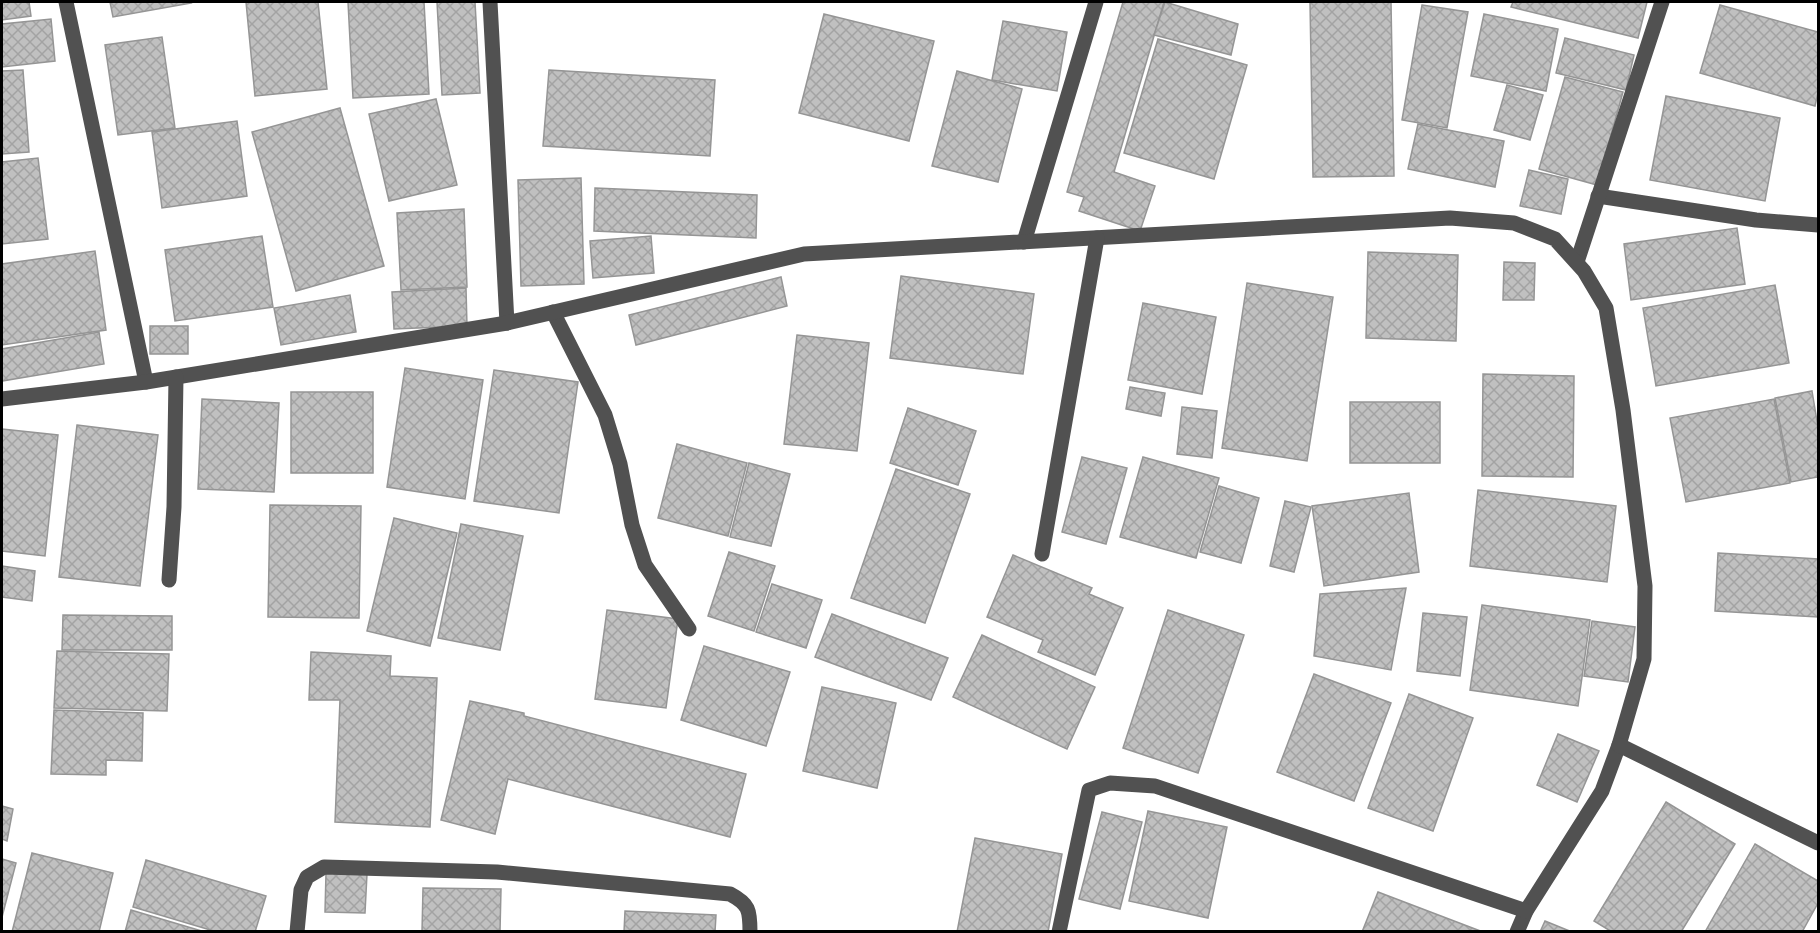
<svg xmlns="http://www.w3.org/2000/svg" width="1820" height="933" viewBox="0 0 1820 933" font-family="Karla,sans-serif">
<style>
.building{fill:url(#building-cross-hatch);stroke:#959595;stroke-width:1.5}
.lines{fill:none;stroke-linecap:round;stroke-linejoin:round}
.minor{stroke:#515151;stroke-width:15}
</style>
<defs>
<pattern id="building-cross-hatch" width="8" height="8" patternUnits="userSpaceOnUse" patternTransform="scale(1.5)"><rect width="8" height="8" fill="#c0c0c0"/><path d="M0 0l8 8M0 8l8-8" fill="none" stroke="#a3a3a3"/></pattern>
</defs>
<rect width="100%" height="100%" fill="#fff"/>
<g class="building">
<path d="M 2,2 L 29,2 L 31,16 L 2,20 Z"/>
<path d="M 110,2 L 190,2 L 191,3 L 113,17 Z"/>
<path d="M 246,2 L 318,2 L 327,89 L 255,96 Z"/>
<path d="M 348,2 L 424,2 L 429,94 L 353,98 Z"/>
<path d="M 437,2 L 475,2 L 480,93 L 442,95 Z"/>
<path d="M 1123,2 L 1164,2 L 1114,172 L 1155,186 L 1140,231 L 1079,211 L 1084,197 L 1067,192 Z"/>
<path d="M 1165,2 L 1238,24 L 1231,55 L 1154,35 Z"/>
<path d="M 1310,2 L 1391,2 L 1394,176 L 1313,177 Z"/>
<path d="M 1513,2 L 1647,2 L 1638,38 L 1511,7 Z"/>
<path d="M 1422,5 L 1468,12 L 1447,128 L 1402,120 Z"/>
<path d="M 1720,5 L 1818,32 L 1818,93 L 1815,106 L 1700,73 Z"/>
<path d="M 824,14 L 934,41 L 909,141 L 799,113 Z"/>
<path d="M 1484,14 L 1558,29 L 1546,91 L 1471,76 Z"/>
<path d="M 51,19 L 55,61 L 2,67 L 2,24 Z"/>
<path d="M 1003,21 L 1067,32 L 1057,91 L 992,80 Z"/>
<path d="M 162,37 L 175,128 L 118,135 L 105,45 Z"/>
<path d="M 1565,38 L 1634,55 L 1626,90 L 1556,73 Z"/>
<path d="M 1158,39 L 1247,65 L 1214,179 L 1124,153 Z"/>
<path d="M 23,70 L 29,152 L 2,154 L 2,71 Z"/>
<path d="M 549,70 L 715,80 L 710,156 L 543,146 Z"/>
<path d="M 957,71 L 1022,89 L 998,182 L 932,166 Z"/>
<path d="M 1565,77 L 1623,92 L 1597,185 L 1539,169 Z"/>
<path d="M 1507,85 L 1543,95 L 1530,140 L 1494,130 Z"/>
<path d="M 1666,96 L 1780,118 L 1765,201 L 1650,180 Z"/>
<path d="M 436,99 L 457,185 L 389,201 L 369,114 Z"/>
<path d="M 340,108 L 384,266 L 296,291 L 252,132 Z"/>
<path d="M 237,121 L 247,196 L 162,208 L 152,132 Z"/>
<path d="M 1418,124 L 1504,141 L 1495,187 L 1408,169 Z"/>
<path d="M 38,158 L 48,239 L 2,244 L 2,162 Z"/>
<path d="M 1529,170 L 1568,179 L 1561,214 L 1520,206 Z"/>
<path d="M 581,178 L 584,284 L 521,286 L 518,180 Z"/>
<path d="M 595,188 L 757,195 L 756,238 L 594,231 Z"/>
<path d="M 464,209 L 467,287 L 401,290 L 397,213 Z"/>
<path d="M 1737,228 L 1745,284 L 1631,300 L 1624,244 Z"/>
<path d="M 262,236 L 273,307 L 175,321 L 165,250 Z"/>
<path d="M 651,236 L 654,273 L 593,278 L 590,241 Z"/>
<path d="M 95,251 L 106,330 L 2,345 L 2,264 Z"/>
<path d="M 1368,252 L 1458,255 L 1456,341 L 1366,338 Z"/>
<path d="M 1504,262 L 1535,263 L 1534,300 L 1503,300 Z"/>
<path d="M 901,276 L 1034,294 L 1023,374 L 890,358 Z"/>
<path d="M 781,277 L 787,306 L 636,345 L 629,315 Z"/>
<path d="M 1247,283 L 1333,297 L 1307,461 L 1222,448 Z"/>
<path d="M 1775,285 L 1789,363 L 1656,386 L 1643,308 Z"/>
<path d="M 466,288 L 467,326 L 394,329 L 392,292 Z"/>
<path d="M 350,295 L 356,332 L 281,345 L 274,308 Z"/>
<path d="M 1143,303 L 1216,317 L 1202,394 L 1128,380 Z"/>
<rect x="150" y="326" width="38" height="28"/>
<path d="M 99,332 L 104,364 L 2,381 L 2,349 Z"/>
<path d="M 797,335 L 869,343 L 857,451 L 784,444 Z"/>
<path d="M 405,368 L 483,380 L 465,499 L 387,487 Z"/>
<path d="M 494,370 L 578,382 L 559,513 L 474,501 Z"/>
<path d="M 1483,374 L 1574,376 L 1573,477 L 1482,476 Z"/>
<path d="M 1130,387 L 1165,393 L 1161,416 L 1126,409 Z"/>
<path d="M 1812,391 L 1818,427 L 1818,477 L 1791,482 L 1775,398 Z"/>
<rect x="291" y="392" width="82" height="81"/>
<path d="M 202,399 L 279,403 L 274,492 L 198,489 Z"/>
<path d="M 1774,399 L 1790,483 L 1686,502 L 1670,418 Z"/>
<rect x="1350" y="402" width="90" height="61"/>
<path d="M 1182,407 L 1217,411 L 1212,458 L 1177,454 Z"/>
<path d="M 908,408 L 976,431 L 958,485 L 890,463 Z"/>
<path d="M 77,425 L 158,435 L 140,586 L 59,577 Z"/>
<path d="M 2,429 L 58,435 L 45,556 L 2,551 Z"/>
<path d="M 677,444 L 747,463 L 728,536 L 658,518 Z"/>
<path d="M 1082,457 L 1127,468 L 1106,544 L 1062,532 Z"/>
<path d="M 1143,457 L 1219,478 L 1196,558 L 1120,537 Z"/>
<path d="M 749,463 L 790,474 L 771,546 L 730,537 Z"/>
<path d="M 896,469 L 970,494 L 925,623 L 851,598 Z"/>
<path d="M 1219,486 L 1259,498 L 1241,563 L 1200,552 Z"/>
<path d="M 1478,490 L 1616,506 L 1607,582 L 1470,566 Z"/>
<path d="M 1409,493 L 1419,572 L 1324,586 L 1312,506 Z"/>
<path d="M 1285,501 L 1311,507 L 1294,572 L 1270,566 Z"/>
<path d="M 270,505 L 361,506 L 359,618 L 268,617 Z"/>
<path d="M 394,518 L 457,533 L 430,646 L 367,631 Z"/>
<path d="M 461,524 L 523,536 L 500,650 L 438,638 Z"/>
<path d="M 729,552 L 775,566 L 754,631 L 708,616 Z"/>
<path d="M 1718,553 L 1818,559 L 1818,617 L 1715,611 Z"/>
<path d="M 1013,555 L 1092,588 L 1089,594 L 1123,608 L 1095,675 L 1038,652 L 1043,640 L 987,617 Z"/>
<path d="M 2,566 L 35,571 L 32,601 L 2,597 Z"/>
<path d="M 772,584 L 822,600 L 806,648 L 756,632 Z"/>
<path d="M 1406,588 L 1391,670 L 1314,656 L 1320,594 Z"/>
<path d="M 1482,605 L 1590,620 L 1578,706 L 1470,690 Z"/>
<path d="M 607,610 L 678,619 L 666,708 L 595,699 Z"/>
<path d="M 1168,610 L 1244,635 L 1198,773 L 1123,748 Z"/>
<path d="M 1423,613 L 1467,617 L 1460,676 L 1417,671 Z"/>
<path d="M 832,614 L 948,658 L 931,700 L 815,657 Z"/>
<path d="M 63,615 L 172,616 L 172,650 L 62,650 Z"/>
<path d="M 1592,621 L 1635,627 L 1628,682 L 1584,676 Z"/>
<path d="M 982,635 L 1095,687 L 1067,749 L 953,697 Z"/>
<path d="M 704,646 L 790,672 L 766,746 L 681,720 Z"/>
<path d="M 57,651 L 169,654 L 167,711 L 54,708 Z"/>
<path d="M 311,652 L 391,656 L 390,676 L 437,678 L 430,827 L 335,822 L 340,700 L 309,700 Z"/>
<path d="M 1314,674 L 1391,703 L 1354,801 L 1277,772 Z"/>
<path d="M 822,687 L 896,703 L 877,788 L 803,771 Z"/>
<path d="M 1409,694 L 1473,718 L 1433,831 L 1368,808 Z"/>
<path d="M 470,701 L 524,713 L 524,716 L 746,774 L 730,837 L 508,779 L 495,834 L 441,820 Z"/>
<path d="M 54,710 L 143,713 L 142,761 L 106,760 L 106,775 L 51,774 Z"/>
<path d="M 1558,734 L 1599,751 L 1577,802 L 1537,785 Z"/>
<path d="M 1666,802 L 1735,844 L 1681,932 L 1612,932 L 1594,921 Z"/>
<path d="M 2,806 L 13,809 L 7,841 L 2,839 Z"/>
<path d="M 1148,811 L 1227,827 L 1208,918 L 1129,901 Z"/>
<path d="M 1102,812 L 1142,822 L 1120,909 L 1079,899 Z"/>
<path d="M 975,838 L 1062,854 L 1048,932 L 957,932 Z"/>
<path d="M 1755,844 L 1818,881 L 1818,903 L 1802,932 L 1705,932 Z"/>
<path d="M 32,853 L 113,873 L 99,932 L 12,932 Z"/>
<path d="M 2,859 L 16,863 L 2,917 Z"/>
<path d="M 146,860 L 266,896 L 255,932 L 217,932 L 133,907 Z"/>
<path d="M 326,873 L 367,874 L 365,913 L 325,912 Z"/>
<path d="M 423,888 L 501,889 L 500,932 L 422,932 Z"/>
<path d="M 1378,892 L 1483,932 L 1362,932 Z"/>
<path d="M 131,910 L 205,932 L 125,932 Z"/>
<path d="M 625,911 L 716,915 L 715,932 L 624,932 Z"/>
<path d="M 1545,921 L 1572,932 L 1540,932 Z"/>
</g>
<g class="lines">
<g class="minor">
<path d="M 66,2 L 146,382"/>
<path d="M 490,2 L 507,323"/>
<path d="M 1598,196 L 1756,220 L 1818,225"/>
<path d="M 1024,242 L 1096,2"/>
<path d="M 1577,262 L 1662,2"/>
<path d="M 553,312 L 605,415 L 620,464 L 632,525 L 645,565 L 689,629"/>
<path d="M 2,399 L 146,382 L 507,323 L 804,254 L 1450,218 L 1514,223 L 1555,239 L 1584,271 L 1606,308 L 1623,410 L 1645,586 L 1644,659 L 1619,745 L 1602,791 L 1526,911 L 1517,932"/>
<path d="M 1042,554 L 1097,238"/>
<path d="M 169,580 L 174,507 L 176,377"/>
<path d="M 1619,745 L 1818,843"/>
<path d="M 297,932 L 301,890 L 307,877 L 324,867 L 497,872 L 730,894 C 749,904 750,910 750,932"/>
<path d="M 1059,932 L 1089,790 L 1110,783 L 1155,786 L 1526,911"/>
</g>
</g>
<rect width="1820" height="933" fill="none" stroke="#000000" stroke-width="6"/>
</svg>
